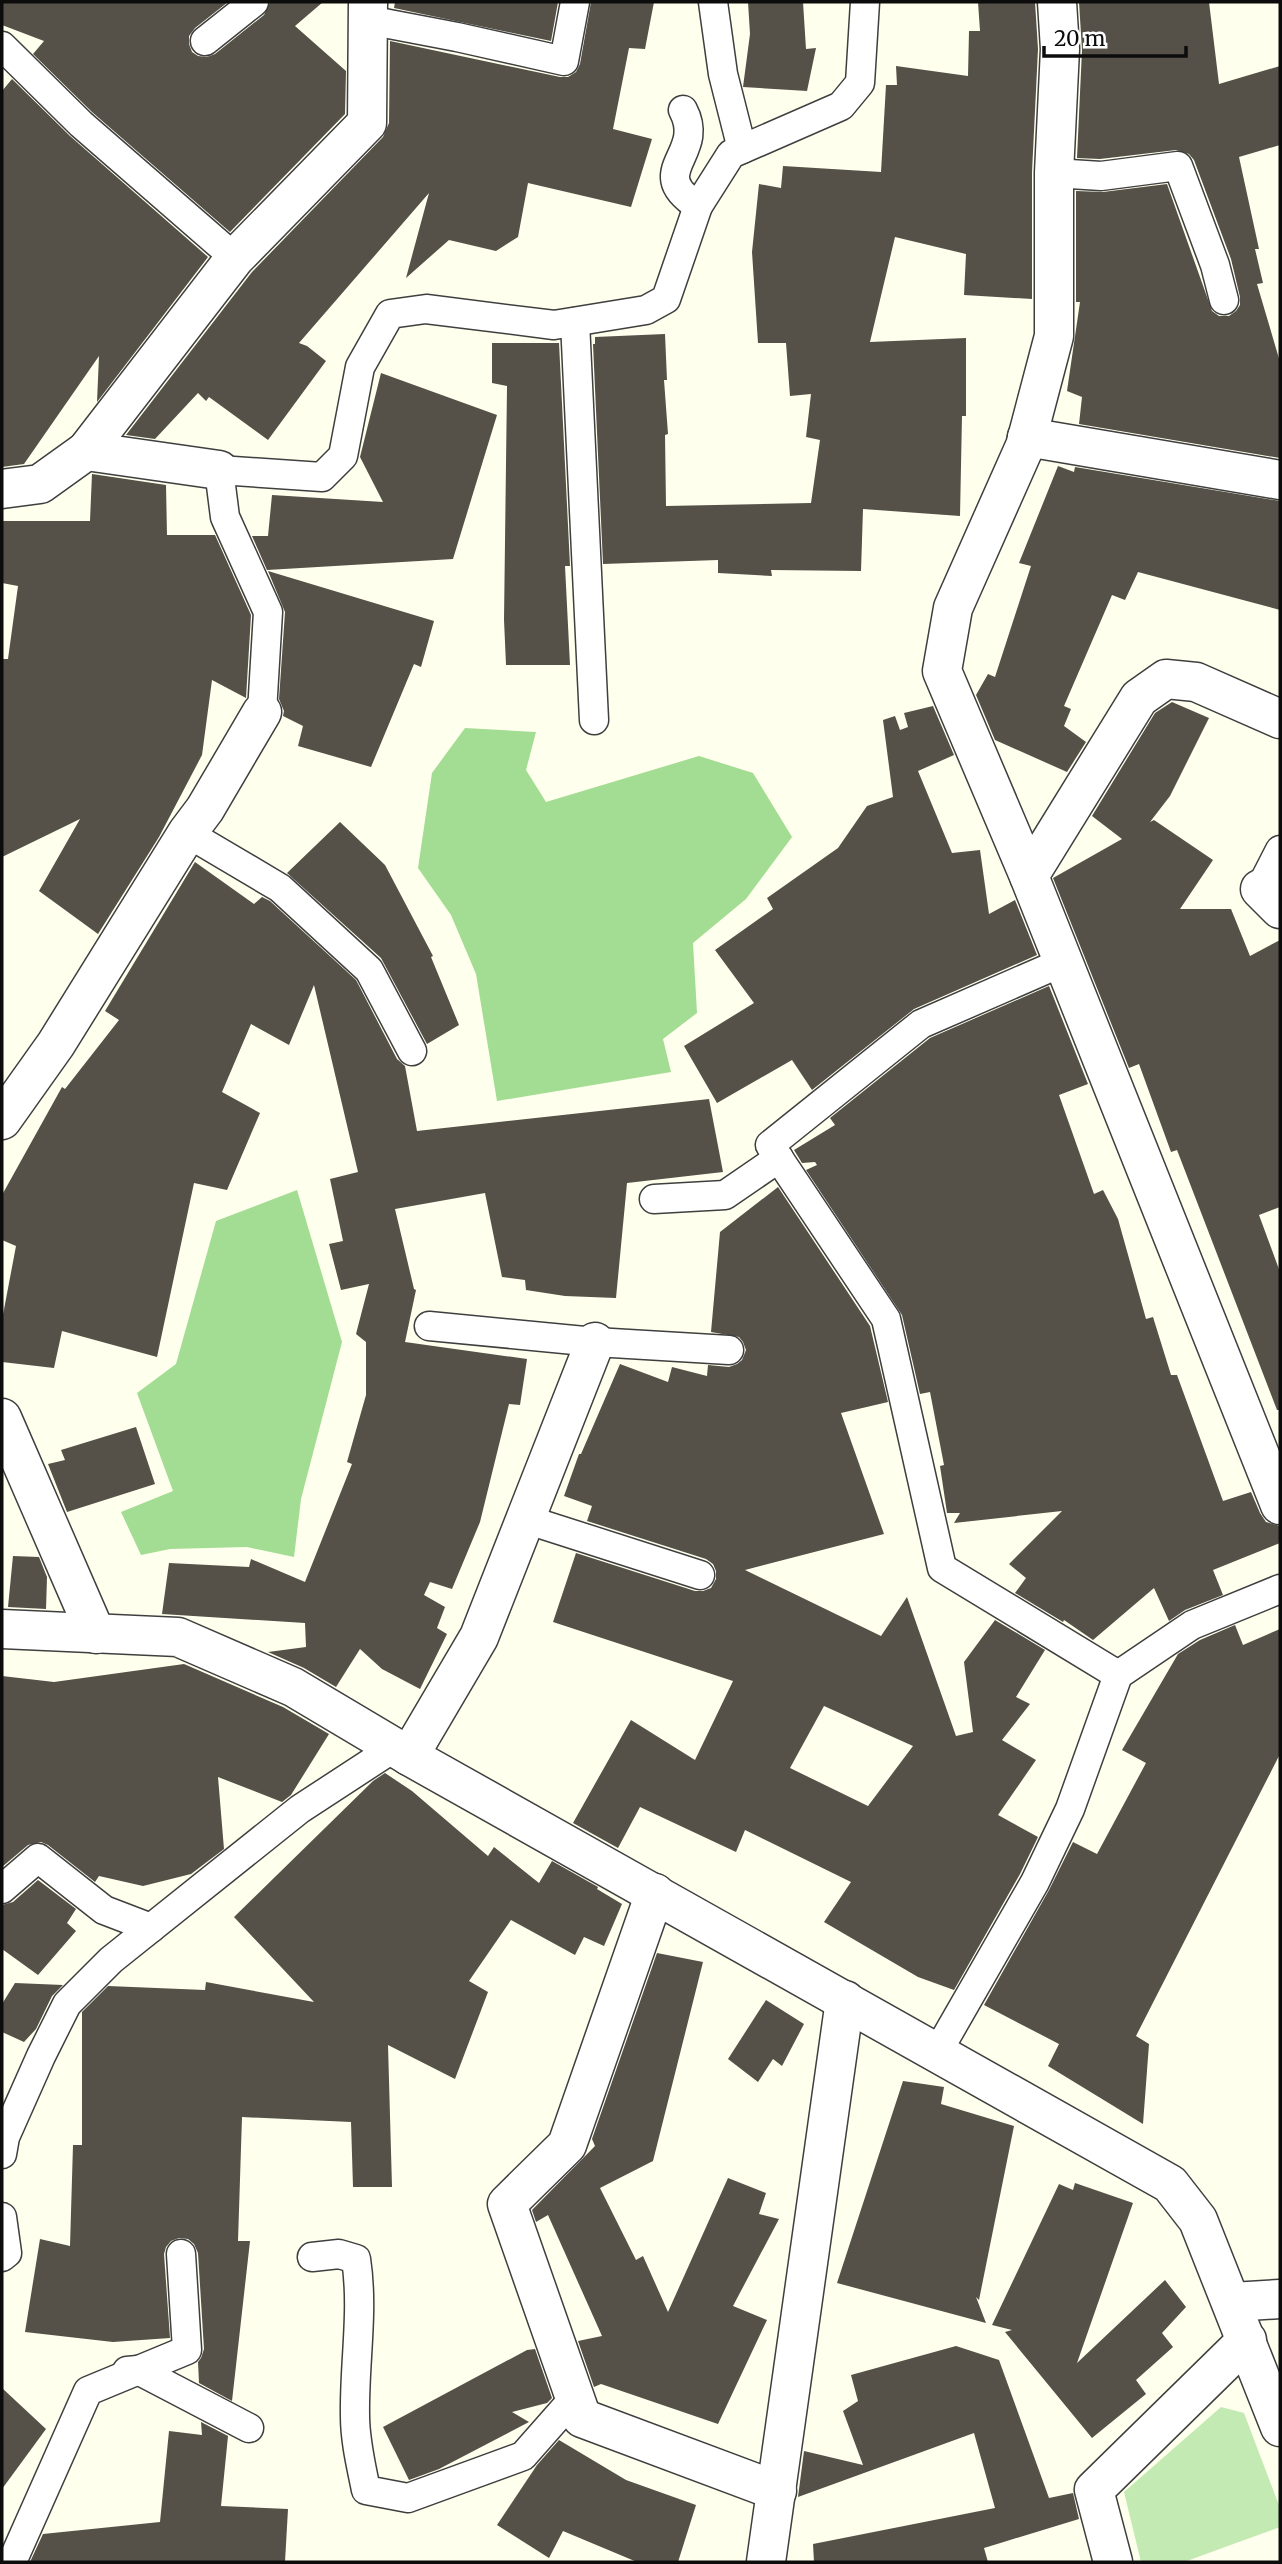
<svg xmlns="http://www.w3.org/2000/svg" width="1282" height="2564" viewBox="0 0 1282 2564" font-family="Merriweather,serif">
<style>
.green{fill:#c4eab4}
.forest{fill:#a3dc93}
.building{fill:#555048;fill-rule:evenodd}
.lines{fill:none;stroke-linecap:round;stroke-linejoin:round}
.service-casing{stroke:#3f3f3f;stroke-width:31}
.minor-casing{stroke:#3f3f3f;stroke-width:41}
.service{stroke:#fff;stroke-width:28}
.minor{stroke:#fff;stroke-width:38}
</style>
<rect width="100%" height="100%" fill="#feffec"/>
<path class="green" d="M 1221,2407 L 1244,2413 L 1280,2508 L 1280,2527 L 1184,2562 L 1141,2562 L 1124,2492 Z"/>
<g class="forest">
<path d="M 465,728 L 536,732 L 526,770 L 546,802 L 699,756 L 753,773 L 792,837 L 746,899 L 693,943 L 697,1013 L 663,1039 L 671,1072 L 497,1101 L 476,974 L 451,915 L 418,868 L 432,773 Z"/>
<path d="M 297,1190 L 342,1342 L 301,1499 L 294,1557 L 247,1547 L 170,1549 L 141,1555 L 121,1512 L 173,1491 L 137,1393 L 176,1364 L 216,1221 Z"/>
</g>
<g class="building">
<path d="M 2,2 L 228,2 L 195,28 L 189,36 L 189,44 L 192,52 L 198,56 L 207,57 L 215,54 L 264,15 L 270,2 L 323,2 L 295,26 L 346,71 L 345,114 L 230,232 L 92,112 L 33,54 L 44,41 L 2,25 Z"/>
<path d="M 395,2 L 558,2 L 551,41 L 394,8 Z"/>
<path d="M 591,2 L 654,2 L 645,49 L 629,48 L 613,129 L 652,139 L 631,207 L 528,183 L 518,237 L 496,251 L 449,240 L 406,278 L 429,193 L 299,343 L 307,346 L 326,361 L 268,440 L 209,397 L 206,401 L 198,393 L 155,439 L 126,435 L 252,272 L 383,137 L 389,123 L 390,41 L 560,77 L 568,77 L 576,72 L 580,64 Z"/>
<path d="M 748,2 L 803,2 L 806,49 L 816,48 L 807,91 L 743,87 L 750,34 Z"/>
<path d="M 978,2 L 1035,2 L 1038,49 L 1032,172 L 1032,299 L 964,295 L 966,254 L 895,237 L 870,342 L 966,338 L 966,416 L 962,416 L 960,516 L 863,509 L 861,571 L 771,570 L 772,576 L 718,573 L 718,560 L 603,564 L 593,344 L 595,344 L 595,337 L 665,334 L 667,380 L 664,380 L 668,434 L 665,435 L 666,506 L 811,503 L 820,440 L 806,437 L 811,394 L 790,396 L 786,343 L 758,343 L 752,252 L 759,184 L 781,188 L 783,166 L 881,172 L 886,85 L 897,85 L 896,66 L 968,76 L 969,31 L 980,31 Z"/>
<path d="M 1079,2 L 1209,2 L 1219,84 L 1280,66 L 1280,145 L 1239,157 L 1259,249 L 1255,249 L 1263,283 L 1257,284 L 1280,362 L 1280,458 L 1079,424 L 1082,397 L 1067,391 L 1080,302 L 1076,302 L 1076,191 L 1103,192 L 1167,184 L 1212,311 L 1219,316 L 1229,316 L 1236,311 L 1240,305 L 1240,297 L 1231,259 L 1194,160 L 1189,154 L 1176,150 L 1100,159 L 1077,158 L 1082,50 Z"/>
<path d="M 12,79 L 70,136 L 208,257 L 97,402 L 99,356 L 24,464 L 2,467 L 2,91 Z"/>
<path d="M 492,343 L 559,343 L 570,566 L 565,566 L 570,665 L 506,665 L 504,620 L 507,386 L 492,383 Z"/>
<path d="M 381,373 L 497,415 L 453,559 L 267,570 L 252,536 L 268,536 L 272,495 L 383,502 L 360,457 Z"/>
<path d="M 1058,466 L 1074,472 L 1075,467 L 1280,501 L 1280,610 L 1138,572 L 1125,600 L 1112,595 L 1064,706 L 1071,709 L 1064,726 L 1086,742 L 1067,772 L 995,740 L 976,695 L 988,674 L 995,677 L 1031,566 L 1019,563 Z"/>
<path d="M 92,474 L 166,485 L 167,535 L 215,535 L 251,615 L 246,698 L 212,680 L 202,755 L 159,837 L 98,934 L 39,891 L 80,819 L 2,857 L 2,659 L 8,659 L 18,586 L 2,583 L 2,521 L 90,521 Z"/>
<path d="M 268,571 L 434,621 L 421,667 L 414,664 L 371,767 L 298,746 L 303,726 L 283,716 L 284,711 L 279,699 L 285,612 Z"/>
<path d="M 1172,702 L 1209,718 L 1170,796 L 1150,822 L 1154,820 L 1213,860 L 1180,909 L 1231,909 L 1250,956 L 1280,940 L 1280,1207 L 1259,1215 L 1280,1272 L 1280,1410 L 1277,1410 L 1177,1150 L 1171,1152 L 1139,1064 L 1129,1068 L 1053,878 L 1122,839 L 1092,816 L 1155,713 Z"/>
<path d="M 933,706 L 954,755 L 918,771 L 952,853 L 980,850 L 989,914 L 1015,900 L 1037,955 L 914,1009 L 812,1090 L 792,1060 L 717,1103 L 684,1046 L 754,1003 L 715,950 L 773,909 L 767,898 L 838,848 L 867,806 L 893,797 L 883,720 L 895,716 L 900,730 L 908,727 L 904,713 Z"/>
<path d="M 340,822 L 385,865 L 433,956 L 431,957 L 459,1025 L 427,1044 L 381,958 L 287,873 Z"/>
<path d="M 195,862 L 254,904 L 262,897 L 270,901 L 356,980 L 397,1059 L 405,1066 L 417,1131 L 709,1099 L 723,1172 L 627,1183 L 616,1298 L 565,1296 L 526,1290 L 525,1280 L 502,1277 L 485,1193 L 395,1209 L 414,1289 L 416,1290 L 405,1342 L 527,1359 L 520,1405 L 509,1404 L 480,1522 L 452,1589 L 430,1582 L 424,1595 L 445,1607 L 437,1628 L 447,1634 L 420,1689 L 382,1669 L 360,1649 L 336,1687 L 304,1668 L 268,1652 L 306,1647 L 305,1623 L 162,1614 L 169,1563 L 249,1567 L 251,1559 L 305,1582 L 352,1464 L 347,1462 L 366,1395 L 366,1342 L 356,1334 L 369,1284 L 341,1290 L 329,1244 L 343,1241 L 330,1179 L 358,1172 L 314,985 L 289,1045 L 251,1024 L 222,1092 L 260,1113 L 227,1190 L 194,1183 L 157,1357 L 62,1331 L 54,1368 L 2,1362 L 2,1320 L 16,1246 L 2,1240 L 2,1195 L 62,1087 L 65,1089 L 119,1020 L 105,1011 Z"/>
<path d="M 1049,986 L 1088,1084 L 1059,1095 L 1094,1194 L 1103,1190 L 1118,1219 L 1146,1319 L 1153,1317 L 1171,1375 L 1177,1375 L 1223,1501 L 1251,1492 L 1260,1513 L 1266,1522 L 1280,1526 L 1280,1543 L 1213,1570 L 1223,1595 L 1185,1610 L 1169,1621 L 1154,1588 L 1093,1640 L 1064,1620 L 1063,1622 L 1015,1593 L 1026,1578 L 1009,1564 L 1062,1511 L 954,1523 L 960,1513 L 947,1513 L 940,1466 L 944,1465 L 930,1392 L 920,1394 L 902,1315 L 806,1170 L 817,1165 L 815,1162 L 802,1163 L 794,1150 L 835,1125 L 830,1118 L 930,1038 Z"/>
<path d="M 778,1187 L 870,1326 L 888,1402 L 841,1413 L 884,1534 L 745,1570 L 881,1636 L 907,1597 L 956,1736 L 973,1732 L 964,1662 L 995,1620 L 1045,1650 L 1016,1697 L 1030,1704 L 1002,1740 L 1036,1760 L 998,1815 L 1038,1837 L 1020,1874 L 954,1990 L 918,1977 L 824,1922 L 851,1882 L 745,1830 L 736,1852 L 640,1807 L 618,1848 L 573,1823 L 631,1720 L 695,1760 L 733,1681 L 553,1622 L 576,1553 L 695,1591 L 703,1591 L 711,1588 L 716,1579 L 716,1571 L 713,1564 L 706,1559 L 587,1521 L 592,1506 L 564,1496 L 579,1454 L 581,1454 L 620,1364 L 668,1382 L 672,1367 L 707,1376 L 708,1365 L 729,1367 L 737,1364 L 742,1360 L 746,1350 L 743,1342 L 739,1337 L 711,1332 L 720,1232 ZM 824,1706 L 913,1746 L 868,1806 L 790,1768 Z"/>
<path d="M 136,1427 L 155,1484 L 67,1512 L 48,1464 L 65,1460 L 61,1450 Z"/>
<path d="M 13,1556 L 39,1557 L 47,1577 L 46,1609 L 8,1607 Z"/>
<path d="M 1235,1625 L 1243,1645 L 1280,1629 L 1280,1754 L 1136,2036 L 1149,2044 L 1143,2124 L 1048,2066 L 1059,2044 L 984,2005 L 1049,1890 L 1073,1842 L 1097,1854 L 1146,1763 L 1122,1750 L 1178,1654 L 1200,1640 Z"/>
<path d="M 184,1664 L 283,1707 L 329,1734 L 291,1795 L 282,1802 L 218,1777 L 224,1849 L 191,1874 L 143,1886 L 99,1876 L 95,1882 L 48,1845 L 41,1842 L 28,1845 L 2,1867 L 2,1676 L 54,1682 Z"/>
<path d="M 385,1773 L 412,1791 L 488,1856 L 494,1847 L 539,1883 L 552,1861 L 598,1887 L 597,1889 L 622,1904 L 604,1946 L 584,1937 L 575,1955 L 511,1920 L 469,1981 L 488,1992 L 455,2079 L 388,2045 L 392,2187 L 353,2187 L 351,2122 L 242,2117 L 238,2241 L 250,2241 L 232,2401 L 199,2383 L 198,2362 L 201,2358 L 204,2349 L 198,2253 L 194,2244 L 188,2239 L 179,2238 L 171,2241 L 166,2247 L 164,2254 L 170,2338 L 113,2342 L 25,2332 L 40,2239 L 70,2246 L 73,2145 L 82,2145 L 82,2012 L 108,1986 L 205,1990 L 206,1982 L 314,2002 L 234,1917 L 373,1781 Z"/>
<path d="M 38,1880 L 76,1909 L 67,1923 L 76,1931 L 38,1975 L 2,1949 L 2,1905 L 13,1902 Z"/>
<path d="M 657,1953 L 703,1962 L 653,2161 L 600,2188 L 636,2260 L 643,2256 L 668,2312 L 728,2178 L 766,2193 L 759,2214 L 779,2219 L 733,2306 L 767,2320 L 718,2424 L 601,2384 L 594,2387 L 578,2341 L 602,2336 L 548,2215 L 536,2222 L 532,2210 L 595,2146 L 592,2139 Z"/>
<path d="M 15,1983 L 63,1985 L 52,1996 L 36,2029 L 24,2042 L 2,2032 L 2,2004 Z"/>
<path d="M 766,2000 L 804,2024 L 782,2066 L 773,2059 L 758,2082 L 728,2059 Z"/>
<path d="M 903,2081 L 944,2087 L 941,2104 L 1014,2126 L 979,2300 L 976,2297 L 986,2323 L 837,2283 Z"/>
<path d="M 1075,2183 L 1133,2203 L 1077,2363 L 1165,2280 L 1186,2307 L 1162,2333 L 1173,2347 L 1136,2380 L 1146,2394 L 1092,2438 L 1005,2332 L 1012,2330 L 992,2325 L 1059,2184 L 1073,2190 Z"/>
<path d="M 956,2346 L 999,2360 L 1049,2498 L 1073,2493 L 1079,2519 L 984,2548 L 988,2562 L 814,2562 L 813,2544 L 995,2508 L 974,2433 L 798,2497 L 804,2451 L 863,2465 L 843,2411 L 858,2401 L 851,2375 Z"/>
<path d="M 535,2349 L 552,2398 L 547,2403 L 512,2412 L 529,2422 L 439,2469 L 409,2480 L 383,2427 L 527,2350 Z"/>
<path d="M 2,2388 L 46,2429 L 2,2489 Z"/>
<path d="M 201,2422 L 228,2436 L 221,2506 L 288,2509 L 285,2562 L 30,2562 L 43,2534 L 160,2522 L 169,2431 L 202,2435 Z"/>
<path d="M 559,2440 L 626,2480 L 696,2505 L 678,2562 L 637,2562 L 563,2531 L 549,2558 L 497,2525 L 537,2465 Z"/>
</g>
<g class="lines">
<defs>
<g id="service">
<path d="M 713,2 L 723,74 L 742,149"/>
<path d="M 368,20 L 457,37 L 564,61 L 575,2"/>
<path d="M 205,41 L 254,2"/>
<path d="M 2,46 L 81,124 L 235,258"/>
<path d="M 683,110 C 707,155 643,171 698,206"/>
<path d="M 1054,173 L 1101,176 L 1178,166 L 1215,265 L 1224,300"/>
<path d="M 575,322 L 594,720"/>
<path d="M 262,712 L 268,612 L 225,517 L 219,470 L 322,477 L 343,456 L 360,367 L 390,314 L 426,309 L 554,325 L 646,310 L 666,299 L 698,206 L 731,154 L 841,106 L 860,83 L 865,2"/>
<path d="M 187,833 L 280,888 L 369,970 L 412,1051"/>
<path d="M 1260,889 L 1280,850"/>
<path d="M 1063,962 L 921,1024 L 770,1145 L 886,1319 L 942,1568 L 1118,1675"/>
<path d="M 654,1199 L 725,1195 L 779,1158"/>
<path d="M 429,1326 L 595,1342 L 729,1350"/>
<path d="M 525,1519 L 700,1575"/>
<path d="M 2,1889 L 38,1858 L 104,1910 L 151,1928"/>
<path d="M 938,2051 L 1035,1882 L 1070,1809 L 1118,1675 L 1192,1625 L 1280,1589"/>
<path d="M 2,2154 L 5,2137 L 41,2056 L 67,2004 L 111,1960 L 300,1809 L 395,1747"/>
<path d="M 2,2217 L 7,2253 L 2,2257"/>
<path d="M 312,2257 L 339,2254 L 356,2259 C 364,2311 354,2363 355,2416 C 355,2441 361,2465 366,2490 L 408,2498 L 523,2456 L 575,2397"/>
<path d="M 127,2371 L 138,2370 L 249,2428"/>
<path d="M 12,2562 L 88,2391 L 187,2350 L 181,2254"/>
</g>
<g id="minor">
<path d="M 1057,2 L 1060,49 L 1054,173 L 1054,336 L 1025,446 L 953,608 L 942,671 L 1029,876 L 1280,1505"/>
<path d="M 1027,437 L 1280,480"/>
<path d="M 86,451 L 235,258 L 367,123 L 368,2"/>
<path d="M 2,489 L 40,484 L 86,451 L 219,470"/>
<path d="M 1029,876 L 1139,698 L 1166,679 L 1196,682 L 1280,719"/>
<path d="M 1260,889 L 1280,909"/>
<path d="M 2,1120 L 56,1044 L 187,833 L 205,809 L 262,712"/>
<path d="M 2,1418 L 96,1634"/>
<path d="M 2,1629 L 178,1637 L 293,1687 L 409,1756 L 1170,2184 L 1198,2220 L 1280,2427"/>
<path d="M 409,1756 L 479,1637 L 595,1342"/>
<path d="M 655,1893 L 567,2145 L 507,2204 L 582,2418 L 777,2491"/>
<path d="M 1232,2302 L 1280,2299"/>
<path d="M 766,2562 L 845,2000"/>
<path d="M 1113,2562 L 1094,2490 L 1247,2340"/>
</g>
</defs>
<use href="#service" class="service-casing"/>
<use href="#minor" class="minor-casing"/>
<use href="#service" class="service"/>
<use href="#minor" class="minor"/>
</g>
<rect width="1282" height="2564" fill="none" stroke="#0c0c0c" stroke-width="7"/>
<path d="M1044 46v10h142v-10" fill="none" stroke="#0c0c0c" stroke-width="3.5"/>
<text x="1054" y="46" font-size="21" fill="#0c0c0c" stroke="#ffffff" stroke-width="5" paint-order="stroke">20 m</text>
</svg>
